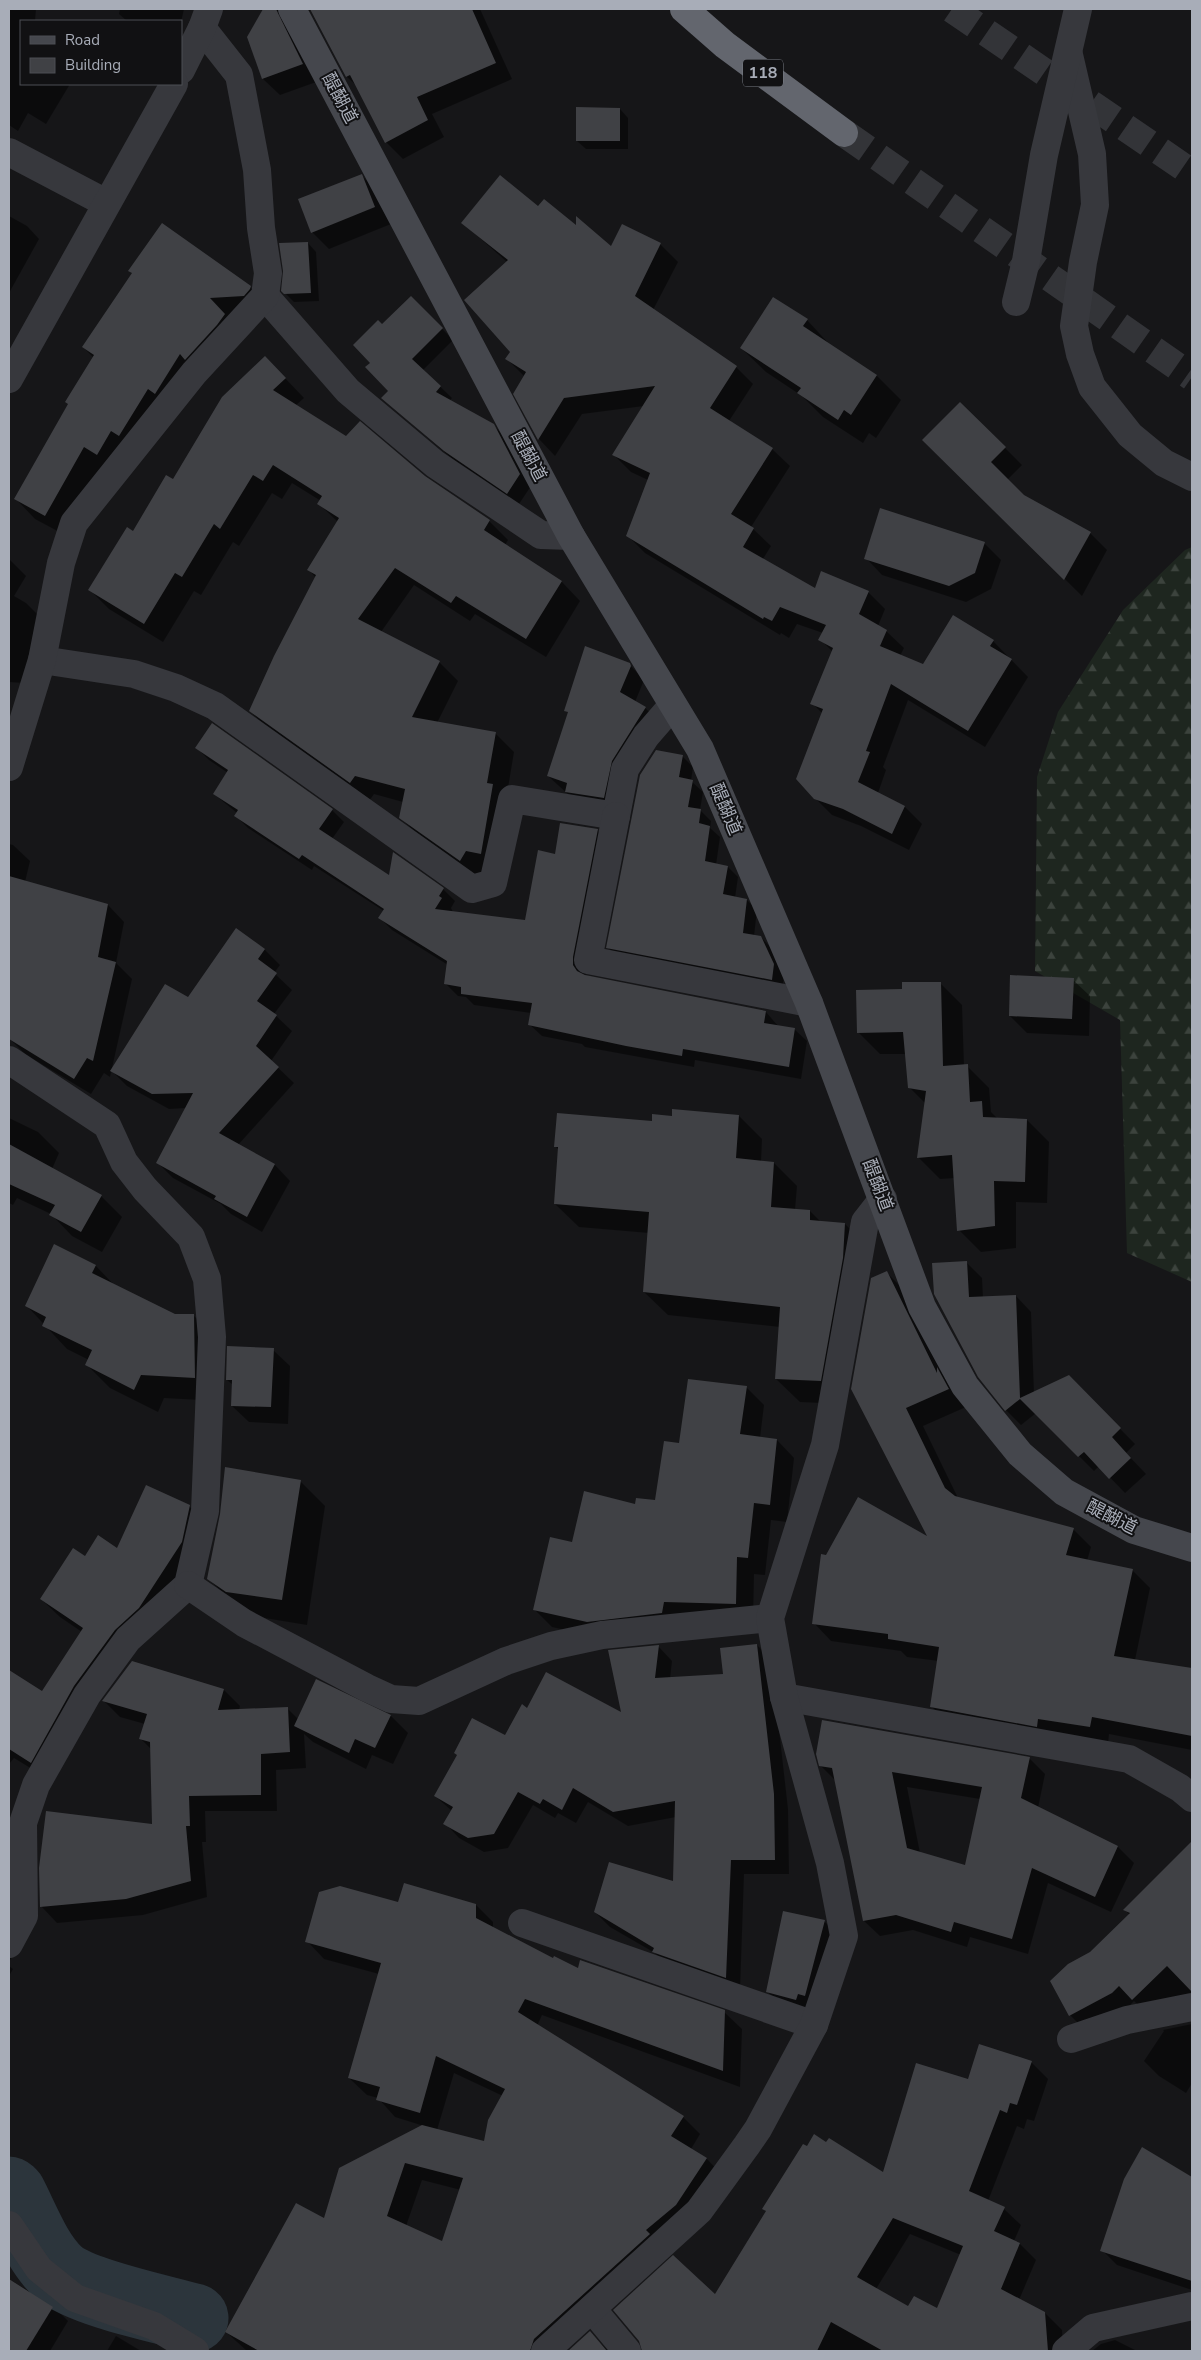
<svg xmlns="http://www.w3.org/2000/svg" width="1201" height="2360" viewBox="0 0 1201 2360" font-family="'Nunito Sans','Noto Sans JP',sans-serif">
<style>
.forest{fill:url(#forest-firs)}
.shadow{fill:#0007;fill-rule:evenodd}
.lines{fill:none;stroke-linecap:round;stroke-linejoin:round}
.river{stroke:#2c353c;stroke-width:69}
.building{fill:#404145;fill-rule:evenodd}
.motorway-tunnel{stroke:#333438;stroke-width:28;stroke-dasharray:28 14;stroke-linecap:butt}
.minor{stroke:#37383d;stroke-width:28}
.tertiary{stroke:#37383d;stroke-width:28}
.secondary{stroke:#45474d;stroke-width:28}
.motorway{stroke:#63666e;stroke-width:28}
.labels{text-anchor:middle;dominant-baseline:central;stroke-width:4;stroke-linejoin:round;paint-order:stroke}
.shield{fill:#111113;stroke:#7b7e86;stroke-width:1}
.shield-label{font-size:16px;font-weight:bold;fill:#a8adb8}
.street-label{font-size:18px;fill:#a8adb8;stroke:#111113}
</style>
<defs>
<pattern id="forest-firs" width="22" height="20" patternUnits="userSpaceOnUse" patternTransform="scale(1.25)"><rect width="22" height="20" fill="#1e261f"/><path d="M5 1l3.5 6h-7zM16 11l3.5 6h-7z" fill="#3c433d"/></pattern>
</defs>
<rect width="100%" height="100%" fill="#161618"/>
<path class="forest" d="M 1192,547 L 1192,1282 L 1127,1253 L 1120,1020 L 1035,971 L 1037,777 L 1058,712 L 1123,610 L 1185,550 Z"/>
<g class="shadow">
<path d="M 9,9 L 36,9 L 35,21 L 21,21 L 21,84 L 70,84 L 46,124 L 28,113 L 18,131 L 9,125 Z"/>
<path d="M 120,9 L 184,9 L 181,22 L 127,21 L 119,14 Z"/>
<path d="M 264,9 L 480,9 L 512,79 L 432,114 L 444,137 L 403,159 L 386,142 L 357,86 L 347,77 L 312,10 L 301,12 L 319,81 L 280,95 L 263,79 L 248,38 Z"/>
<path d="M 620,109 L 628,118 L 628,149 L 586,149 L 577,141 Z"/>
<path d="M 361,175 L 378,192 L 391,224 L 329,249 L 312,232 Z"/>
<path d="M 538,208 L 612,248 L 623,225 L 660,244 L 678,262 L 653,310 L 736,367 L 753,384 L 729,421 L 772,449 L 790,466 L 751,527 L 771,546 L 763,559 L 815,590 L 868,592 L 885,609 L 878,626 L 886,631 L 904,648 L 900,656 L 924,666 L 993,641 L 1028,677 L 985,747 L 908,700 L 883,767 L 886,770 L 878,793 L 905,807 L 922,824 L 909,850 L 861,826 L 832,815 L 815,798 L 823,714 L 812,703 L 833,652 L 820,639 L 823,633 L 797,624 L 789,638 L 781,633 L 780,635 L 645,553 L 628,536 L 648,480 L 631,472 L 614,455 L 644,406 L 582,414 L 555,456 L 539,439 L 515,394 L 524,376 L 507,359 L 511,352 L 507,262 L 463,223 Z"/>
<path d="M 9,216 L 27,226 L 39,239 L 9,293 Z"/>
<path d="M 308,243 L 316,252 L 319,301 L 294,302 L 283,291 Z"/>
<path d="M 133,274 L 250,287 L 269,306 L 65,535 L 35,519 L 16,499 L 94,358 L 83,347 Z"/>
<path d="M 411,297 L 453,340 L 423,370 L 452,398 L 449,401 L 493,425 L 505,437 L 531,486 L 519,504 L 457,463 L 383,398 L 390,391 L 372,363 L 382,326 Z"/>
<path d="M 807,320 L 831,346 L 877,376 L 901,400 L 876,438 L 869,433 L 863,443 L 823,417 L 802,396 L 766,372 L 741,348 Z"/>
<path d="M 284,377 L 304,398 L 295,406 L 346,438 L 424,477 L 489,521 L 508,540 L 505,545 L 562,582 L 580,601 L 546,657 L 475,614 L 470,621 L 414,585 L 381,632 L 439,662 L 458,681 L 437,723 L 495,733 L 514,752 L 506,800 L 479,879 L 420,837 L 401,818 L 403,802 L 374,794 L 369,801 L 269,730 L 250,711 L 316,578 L 309,570 L 338,522 L 319,504 L 321,501 L 292,483 L 282,499 L 272,493 L 239,546 L 233,542 L 201,595 L 194,591 L 163,642 L 109,609 L 90,590 L 174,481 Z"/>
<path d="M 960,403 L 1022,465 L 1007,480 L 1023,496 L 1090,533 L 1107,550 L 1082,596 L 924,440 Z"/>
<path d="M 984,543 L 1001,560 L 991,589 L 966,602 L 882,575 L 866,558 Z"/>
<path d="M 9,559 L 26,576 L 14,596 L 26,603 L 43,620 L 24,683 L 9,682 Z"/>
<path d="M 629,664 L 644,680 L 635,702 L 645,708 L 659,721 L 617,811 L 580,805 L 548,776 L 569,713 L 566,710 Z"/>
<path d="M 197,748 L 332,810 L 344,822 L 332,839 L 390,877 L 443,889 L 455,901 L 451,908 L 453,912 L 526,921 L 556,855 L 597,830 L 609,842 L 585,977 L 766,1012 L 778,1026 L 794,1029 L 807,1041 L 801,1079 L 695,1060 L 694,1067 L 585,1047 L 582,1044 L 542,1036 L 529,1024 L 531,1013 L 474,1005 L 466,997 L 458,996 L 445,983 L 448,965 L 392,930 L 380,918 L 384,911 L 314,866 L 312,870 L 248,828 L 236,816 L 237,813 L 214,794 L 228,773 L 209,760 Z"/>
<path d="M 682,756 L 693,767 L 691,781 L 703,792 L 700,810 L 711,821 L 710,828 L 720,837 L 716,865 L 728,867 L 738,877 L 735,898 L 747,900 L 757,910 L 754,936 L 761,937 L 771,948 L 784,976 L 782,990 L 618,958 L 608,947 Z"/>
<path d="M 9,844 L 13,845 L 30,861 L 25,882 L 108,905 L 124,922 L 116,963 L 132,979 L 110,1077 L 104,1073 L 91,1094 L 25,1054 L 9,1038 L 26,1009 L 22,1005 L 9,1002 Z"/>
<path d="M 237,930 L 265,950 L 280,965 L 274,973 L 292,990 L 274,1014 L 292,1031 L 271,1061 L 294,1083 L 238,1145 L 275,1165 L 290,1181 L 262,1232 L 231,1214 L 221,1204 L 173,1178 L 157,1162 L 186,1108 L 169,1109 L 127,1086 L 112,1071 L 188,999 Z"/>
<path d="M 1073,980 L 1090,996 L 1089,1036 L 1027,1033 L 1010,1016 Z"/>
<path d="M 940,983 L 962,1005 L 964,1066 L 967,1066 L 989,1088 L 991,1112 L 998,1119 L 1027,1120 L 1049,1142 L 1047,1203 L 1016,1202 L 1016,1248 L 981,1252 L 959,1230 L 955,1178 L 940,1179 L 918,1157 L 925,1103 L 909,1087 L 906,1054 L 880,1054 L 858,1032 L 903,990 Z"/>
<path d="M 739,1116 L 762,1139 L 761,1162 L 774,1163 L 797,1186 L 795,1210 L 810,1211 L 821,1222 L 845,1224 L 868,1247 L 844,1404 L 800,1402 L 776,1379 L 780,1327 L 668,1315 L 644,1292 L 649,1233 L 579,1227 L 555,1204 L 559,1150 L 556,1147 L 673,1117 Z"/>
<path d="M 9,1118 L 38,1132 L 59,1153 L 52,1169 L 101,1196 L 122,1217 L 102,1252 L 72,1236 L 51,1214 L 17,1198 L 13,1205 L 9,1203 Z"/>
<path d="M 55,1246 L 96,1266 L 115,1286 L 174,1315 L 194,1316 L 217,1339 L 218,1401 L 164,1398 L 158,1412 L 110,1388 L 87,1365 L 89,1360 L 67,1349 L 26,1305 Z"/>
<path d="M 967,1263 L 982,1278 L 983,1298 L 1016,1296 L 1031,1312 L 1034,1393 L 1069,1377 L 1135,1444 L 1126,1453 L 1146,1474 L 1125,1493 L 1099,1466 L 1094,1471 L 1036,1413 L 1021,1425 L 1006,1410 L 937,1300 Z"/>
<path d="M 886,1272 L 904,1290 L 966,1407 L 923,1426 L 958,1498 L 1073,1529 L 1091,1547 L 1087,1561 L 1132,1570 L 1150,1588 L 1135,1660 L 1192,1670 L 1192,1750 L 1109,1734 L 1108,1744 L 950,1725 L 932,1707 L 939,1661 L 907,1657 L 901,1651 L 831,1641 L 814,1623 L 826,1556 L 930,1539 L 852,1389 Z"/>
<path d="M 273,1350 L 290,1366 L 288,1424 L 249,1422 L 232,1406 L 233,1385 L 227,1380 Z"/>
<path d="M 746,1387 L 764,1405 L 760,1438 L 777,1440 L 794,1458 L 787,1522 L 771,1520 L 765,1575 L 754,1574 L 753,1621 L 605,1639 L 552,1627 L 534,1609 L 573,1544 L 636,1505 L 656,1501 L 680,1445 Z"/>
<path d="M 300,1481 L 325,1506 L 307,1625 L 252,1616 L 234,1604 L 209,1579 Z"/>
<path d="M 189,1506 L 207,1525 L 134,1648 L 92,1704 L 50,1780 L 14,1758 L 9,1764 L 9,1672 L 42,1693 L 82,1632 L 60,1617 L 41,1599 L 85,1558 L 117,1550 Z"/>
<path d="M 757,1645 L 771,1659 L 788,1809 L 789,1874 L 744,1874 L 740,1991 L 668,1966 L 655,1953 L 610,1927 L 595,1912 L 674,1883 L 676,1817 L 628,1826 L 588,1802 L 576,1823 L 558,1813 L 555,1818 L 533,1805 L 508,1848 L 484,1852 L 459,1838 L 445,1823 L 452,1811 L 435,1796 L 506,1737 L 527,1710 L 623,1714 L 658,1646 L 672,1661 L 670,1679 L 725,1675 Z"/>
<path d="M 317,1681 L 391,1716 L 408,1733 L 393,1764 L 372,1755 L 366,1769 L 313,1742 L 304,1734 L 306,1768 L 276,1770 L 277,1811 L 205,1811 L 206,1842 L 202,1842 L 207,1897 L 143,1915 L 57,1923 L 41,1906 L 154,1826 L 151,1749 L 141,1739 L 145,1724 L 120,1717 L 104,1701 L 224,1690 L 240,1706 L 239,1710 L 287,1708 L 299,1720 Z"/>
<path d="M 1029,1758 L 1045,1774 L 1038,1808 L 1118,1847 L 1134,1863 L 1111,1912 L 1048,1883 L 1028,1954 L 970,1937 L 967,1947 L 913,1930 L 880,1936 L 864,1921 L 835,1780 L 821,1766 ZM 907,1787 L 980,1799 L 966,1866 L 920,1853 Z"/>
<path d="M 1191,1844 L 1192,2009 L 1151,2017 L 1134,2001 L 1127,2008 L 1085,2030 L 1070,2015 L 1091,1953 L 1130,1915 L 1125,1910 Z"/>
<path d="M 9,1848 L 26,1865 L 26,1931 L 9,1962 Z"/>
<path d="M 399,1904 L 476,1905 L 493,1922 L 493,1928 L 553,1960 L 579,1970 L 724,2012 L 742,2029 L 740,2087 L 542,2015 L 537,2026 L 683,2117 L 700,2134 L 691,2149 L 707,2159 L 724,2177 L 558,2351 L 247,2351 L 226,2332 L 324,2220 L 424,2126 L 395,2117 L 378,2098 L 367,2095 L 349,2078 L 379,1974 L 324,1959 L 307,1941 ZM 454,2073 L 503,2096 L 485,2143 L 437,2130 ZM 422,2180 L 461,2190 L 442,2242 L 406,2226 Z"/>
<path d="M 824,1921 L 839,1936 L 811,2014 L 782,2006 L 767,1991 Z"/>
<path d="M 9,1966 L 13,1969 L 9,1976 Z"/>
<path d="M 1192,2024 L 1192,2083 L 1186,2093 L 1159,2076 L 1144,2061 L 1164,2031 L 1163,2030 Z"/>
<path d="M 1031,2062 L 1048,2079 L 1034,2121 L 1027,2119 L 1024,2129 L 1017,2126 L 988,2201 L 1004,2209 L 1021,2225 L 1014,2241 L 1020,2244 L 1036,2260 L 1019,2300 L 1045,2313 L 1062,2330 L 1063,2351 L 664,2351 L 705,2286 L 716,2296 L 767,2212 L 764,2209 L 807,2147 L 827,2143 L 884,2174 L 969,2081 ZM 910,2234 L 961,2255 L 937,2310 L 909,2307 L 876,2289 Z"/>
<path d="M 1143,2149 L 1192,2177 L 1192,2290 L 1117,2265 L 1102,2250 Z"/>
<path d="M 9,2249 L 15,2256 L 9,2266 Z"/>
<path d="M 9,2279 L 53,2306 L 68,2321 L 50,2351 L 9,2351 Z"/>
<path d="M 590,2333 L 608,2351 L 568,2351 Z"/>
<path d="M 116,2336 L 141,2351 L 107,2351 Z"/>
<path d="M 1115,2340 L 1137,2351 L 1092,2351 L 1101,2344 Z"/>
</g>
<g class="lines">
<path class="river" d="M 9,2191 L 12,2194 C 25,2219 37,2253 59,2273 C 83,2293 162,2309 194,2318"/>
</g>
<g class="building">
<path d="M 263,9 L 276,9 L 303,64 L 262,79 L 247,37 Z"/>
<path d="M 310,9 L 472,9 L 496,63 L 417,97 L 428,120 L 385,143 L 350,75 L 346,77 Z"/>
<path d="M 576,107 L 620,108 L 620,141 L 576,141 Z"/>
<path d="M 362,174 L 375,207 L 311,233 L 298,199 Z"/>
<path d="M 500,175 L 538,206 L 544,199 L 576,225 L 576,216 L 611,246 L 622,224 L 661,243 L 635,296 L 737,366 L 710,408 L 773,448 L 731,514 L 754,528 L 743,547 L 815,588 L 821,571 L 869,591 L 859,614 L 887,630 L 880,646 L 868,641 L 923,664 L 953,615 L 994,640 L 990,646 L 1012,659 L 968,731 L 891,684 L 866,751 L 870,752 L 858,782 L 905,806 L 892,834 L 843,809 L 814,799 L 796,779 L 823,709 L 810,704 L 833,648 L 818,640 L 826,625 L 780,607 L 772,621 L 764,617 L 763,619 L 626,536 L 650,473 L 612,455 L 655,386 L 564,398 L 538,440 L 513,394 L 526,372 L 505,359 L 510,352 L 464,300 L 508,260 L 461,223 Z"/>
<path d="M 162,223 L 251,286 L 250,289 L 244,296 L 210,298 L 225,314 L 217,325 L 185,360 L 180,354 L 155,394 L 148,389 L 119,436 L 111,431 L 97,455 L 84,447 L 45,516 L 14,499 L 68,404 L 65,402 L 94,355 L 82,347 L 132,273 L 128,271 Z"/>
<path d="M 308,242 L 311,293 L 284,294 L 281,291 L 283,271 L 279,243 Z"/>
<path d="M 411,296 L 443,328 L 412,359 L 441,386 L 436,392 L 494,424 L 520,474 L 507,494 L 444,451 L 381,398 L 388,391 L 365,367 L 370,363 L 353,345 L 378,320 L 382,324 Z"/>
<path d="M 773,297 L 808,319 L 803,326 L 877,375 L 851,415 L 844,410 L 838,420 L 797,393 L 801,388 L 740,348 Z"/>
<path d="M 265,356 L 286,378 L 273,390 L 346,436 L 360,421 L 425,476 L 490,520 L 484,530 L 562,581 L 526,639 L 456,596 L 451,603 L 395,568 L 358,619 L 440,661 L 412,717 L 496,732 L 487,783 L 493,784 L 481,854 L 466,851 L 460,861 L 399,818 L 405,789 L 355,776 L 350,783 L 249,711 L 274,656 L 316,575 L 307,570 L 339,518 L 317,504 L 322,496 L 273,465 L 263,481 L 253,475 L 220,529 L 214,524 L 182,577 L 175,573 L 144,624 L 88,590 L 127,527 L 133,531 L 166,475 L 173,479 L 222,397 Z"/>
<path d="M 960,402 L 1006,447 L 991,462 L 1024,495 L 1091,532 L 1064,580 L 922,440 Z"/>
<path d="M 880,508 L 985,542 L 975,573 L 949,586 L 864,559 Z"/>
<path d="M 585,646 L 630,663 L 631,666 L 620,692 L 646,707 L 612,761 L 604,798 L 565,792 L 567,783 L 547,776 L 568,712 L 564,711 Z"/>
<path d="M 212,723 L 333,809 L 319,829 L 389,875 L 393,852 L 444,888 L 439,896 L 442,898 L 435,909 L 525,920 L 538,850 L 555,854 L 560,823 L 598,829 L 573,957 L 573,965 L 577,971 L 585,975 L 766,1011 L 764,1023 L 795,1028 L 789,1067 L 683,1049 L 682,1056 L 626,1046 L 528,1025 L 532,1003 L 461,994 L 461,987 L 444,984 L 447,961 L 378,918 L 384,909 L 302,855 L 299,859 L 234,816 L 238,810 L 213,794 L 228,770 L 195,748 Z"/>
<path d="M 656,750 L 683,755 L 679,777 L 693,780 L 688,807 L 701,809 L 699,823 L 710,826 L 705,861 L 728,866 L 723,894 L 747,899 L 743,933 L 761,936 L 774,964 L 772,980 L 606,948 L 640,775 Z"/>
<path d="M 9,876 L 108,904 L 98,957 L 116,962 L 93,1061 L 87,1058 L 74,1079 L 9,1039 Z"/>
<path d="M 236,928 L 265,949 L 258,959 L 277,973 L 257,1001 L 277,1015 L 256,1046 L 279,1067 L 219,1133 L 275,1164 L 247,1217 L 214,1199 L 216,1196 L 156,1163 L 193,1093 L 152,1094 L 110,1071 L 165,984 L 188,997 Z"/>
<path d="M 1010,975 L 1074,978 L 1072,1019 L 1009,1016 Z"/>
<path d="M 902,982 L 941,982 L 943,1066 L 968,1064 L 970,1102 L 982,1101 L 983,1117 L 1027,1119 L 1025,1182 L 994,1181 L 995,1226 L 957,1231 L 952,1155 L 917,1158 L 926,1091 L 908,1088 L 903,1032 L 857,1033 L 856,990 L 902,989 Z"/>
<path d="M 672,1109 L 739,1115 L 736,1158 L 774,1162 L 771,1207 L 810,1210 L 810,1220 L 845,1223 L 843,1258 L 821,1381 L 775,1379 L 780,1307 L 643,1292 L 649,1212 L 554,1204 L 558,1147 L 554,1147 L 557,1113 L 652,1121 L 652,1114 L 672,1116 Z"/>
<path d="M 9,1144 L 102,1195 L 81,1232 L 49,1215 L 55,1205 L 9,1184 Z"/>
<path d="M 54,1244 L 96,1265 L 92,1273 L 175,1314 L 194,1314 L 195,1378 L 141,1375 L 134,1390 L 85,1365 L 92,1350 L 42,1326 L 46,1317 L 25,1306 Z"/>
<path d="M 967,1261 L 969,1297 L 1016,1295 L 1020,1398 L 1069,1375 L 1121,1428 L 1112,1437 L 1131,1458 L 1109,1479 L 1084,1452 L 1078,1457 L 1020,1399 L 1005,1411 L 978,1377 L 934,1294 L 932,1263 Z"/>
<path d="M 887,1271 L 937,1373 L 937,1367 L 949,1389 L 906,1408 L 945,1488 L 955,1496 L 1074,1528 L 1066,1555 L 1133,1569 L 1114,1656 L 1192,1668 L 1192,1736 L 1092,1717 L 1090,1727 L 1038,1719 L 1037,1727 L 930,1707 L 939,1647 L 888,1639 L 888,1634 L 812,1624 L 821,1554 L 826,1555 L 858,1497 L 927,1536 L 851,1389 L 871,1278 Z"/>
<path d="M 227,1346 L 274,1348 L 271,1407 L 231,1406 L 232,1380 L 226,1380 Z"/>
<path d="M 688,1379 L 747,1386 L 740,1434 L 777,1439 L 770,1505 L 754,1503 L 748,1558 L 737,1557 L 736,1604 L 664,1602 L 662,1613 L 587,1622 L 533,1610 L 550,1537 L 572,1542 L 584,1491 L 635,1504 L 636,1498 L 655,1500 L 664,1441 L 679,1443 Z"/>
<path d="M 225,1467 L 301,1480 L 282,1600 L 226,1592 L 207,1579 L 220,1514 Z"/>
<path d="M 146,1485 L 190,1505 L 182,1542 L 139,1608 L 115,1630 L 74,1686 L 31,1763 L 9,1749 L 9,1670 L 42,1691 L 83,1628 L 40,1599 L 73,1548 L 85,1556 L 98,1535 L 117,1548 Z"/>
<path d="M 757,1644 L 774,1794 L 775,1860 L 731,1860 L 726,1978 L 652,1952 L 654,1948 L 594,1912 L 609,1862 L 673,1881 L 675,1801 L 613,1812 L 573,1788 L 562,1810 L 543,1799 L 540,1804 L 518,1792 L 494,1834 L 468,1838 L 443,1824 L 453,1807 L 434,1796 L 457,1755 L 454,1753 L 472,1718 L 505,1735 L 522,1704 L 527,1708 L 546,1672 L 621,1712 L 608,1650 L 659,1645 L 655,1678 L 723,1674 L 720,1648 Z"/>
<path d="M 132,1661 L 224,1689 L 218,1710 L 288,1707 L 290,1752 L 261,1754 L 261,1795 L 189,1796 L 190,1826 L 186,1826 L 191,1881 L 126,1899 L 40,1907 L 39,1868 L 46,1811 L 152,1824 L 150,1742 L 139,1739 L 147,1714 L 102,1701 Z"/>
<path d="M 316,1679 L 391,1715 L 375,1748 L 355,1739 L 349,1753 L 294,1726 Z"/>
<path d="M 822,1720 L 1030,1757 L 1021,1798 L 1118,1846 L 1095,1897 L 1032,1868 L 1012,1939 L 954,1922 L 951,1932 L 896,1915 L 863,1921 L 832,1768 L 819,1766 L 816,1754 ZM 892,1772 L 982,1787 L 965,1865 L 907,1848 Z"/>
<path d="M 1192,1841 L 1192,1992 L 1167,1966 L 1132,2000 L 1119,1986 L 1112,1993 L 1069,2016 L 1050,1981 L 1068,1964 L 1090,1952 L 1130,1913 L 1123,1910 Z"/>
<path d="M 404,1883 L 476,1904 L 476,1918 L 553,1958 L 554,1956 L 578,1968 L 580,1960 L 725,2010 L 723,2071 L 525,1999 L 518,2012 L 684,2116 L 671,2136 L 707,2158 L 676,2205 L 646,2230 L 650,2234 L 534,2339 L 530,2351 L 259,2351 L 225,2332 L 296,2203 L 324,2218 L 339,2168 L 422,2125 L 484,2141 L 488,2120 L 505,2089 L 436,2056 L 420,2113 L 376,2100 L 380,2087 L 348,2078 L 381,1963 L 305,1942 L 319,1892 L 340,1886 L 398,1902 ZM 405,2163 L 463,2178 L 442,2241 L 387,2216 Z"/>
<path d="M 783,1911 L 825,1920 L 805,1996 L 798,1994 L 796,2000 L 766,1992 Z"/>
<path d="M 979,2044 L 1032,2061 L 1017,2105 L 1010,2103 L 1007,2113 L 1000,2110 L 969,2191 L 1005,2207 L 994,2231 L 1020,2243 L 1001,2289 L 1045,2312 L 1048,2351 L 883,2351 L 831,2322 L 817,2351 L 642,2351 L 639,2341 L 613,2310 L 673,2255 L 715,2294 L 766,2211 L 762,2209 L 803,2144 L 807,2146 L 814,2134 L 826,2142 L 829,2138 L 883,2172 L 916,2063 L 968,2079 ZM 893,2218 L 963,2246 L 937,2308 L 914,2296 L 908,2306 L 857,2277 Z"/>
<path d="M 1142,2147 L 1192,2177 L 1192,2281 L 1100,2251 L 1124,2179 Z"/>
<path d="M 9,2279 L 53,2307 L 26,2351 L 9,2351 Z"/>
<path d="M 590,2331 L 607,2351 L 568,2351 Z"/>
</g>
<g class="lines">
<g class="motorway-tunnel">
<path d="M 952,9 L 1192,173"/>
<path d="M 844,133 L 1192,377"/>
</g>
<g class="minor">
<path d="M 1069,55 L 1092,154 L 1095,205 L 1083,262 L 1074,326 L 1080,354 L 1092,387 L 1130,435 L 1164,463 L 1192,477"/>
<path d="M 9,152 L 106,203"/>
<path d="M 265,296 L 348,391 L 435,464 L 541,535 L 571,536"/>
<path d="M 1016,302 L 1026,261 L 1044,155 L 1078,9"/>
<path d="M 42,660 L 134,674 L 176,688 L 215,706 L 472,889 L 493,883 L 512,799 L 616,816 L 625,769 L 646,736 L 672,706"/>
<path d="M 9,767 L 42,660 L 61,563 L 74,523 L 194,373 L 265,296 L 268,273 L 261,228 L 257,170 L 239,75 L 202,28"/>
<path d="M 616,816 L 588,960 L 809,1003"/>
<path d="M 9,1060 L 107,1125 L 124,1162 L 145,1189 L 191,1237 L 207,1279 L 212,1337 L 205,1511 L 188,1585 L 128,1639 L 87,1695 L 36,1785 L 23,1823 L 24,1916 L 9,1944"/>
<path d="M 188,1585 L 244,1623 L 367,1688 L 391,1699 L 419,1701 L 506,1661 L 551,1646 L 602,1635 L 770,1618"/>
<path d="M 784,1697 L 1129,1759 L 1180,1788 L 1192,1798"/>
<path d="M 522,1923 L 814,2025"/>
<path d="M 1071,2039 L 1127,2020 L 1192,2007"/>
<path d="M 9,2225 L 39,2269 L 75,2298 L 154,2326 L 195,2351"/>
<path d="M 592,2309 L 627,2351"/>
<path d="M 545,2351 L 699,2211 L 747,2145 L 758,2129 L 814,2025 L 844,1936 L 830,1863 L 784,1697 L 770,1618 L 825,1445 L 865,1222 L 883,1199"/>
<path d="M 1066,2351 L 1093,2328 L 1192,2306"/>
</g>
<g class="tertiary">
<path d="M 181,70 L 202,28 L 209,9"/>
<path d="M 9,379 L 174,84"/>
</g>
<path class="secondary" d="M 292,9 L 571,536 L 700,749 L 809,1003 L 922,1307 L 965,1386 L 1020,1454 L 1064,1492 L 1134,1530 L 1192,1548"/>
<path class="motorway" d="M 684,9 L 725,45 L 844,133"/>
</g>
<g class="labels">
<rect class="shield" x="743" y="59.5" width="40" height="27" rx="4"/>
<g class="shield-label">
<text x="763" y="73">118</text>
</g>
<g class="street-label">
<text transform="translate(340 98) rotate(62)">醍醐道</text>
<text transform="translate(529 456) rotate(62)">醍醐道</text>
<text transform="translate(726 809) rotate(67)">醍醐道</text>
<text transform="translate(878 1185) rotate(69)">醍醐道</text>
<text transform="translate(1112 1517) rotate(27)">醍醐道</text>
</g>
</g>
<rect width="1201" height="2360" fill="none" stroke="#a8adb8" stroke-width="20"/>
<rect x="20" y="20" width="162" height="65" fill="#111113" stroke="#4d4f55"/>
<rect x="30" y="36" width="25" height="8" fill="#45474d" stroke="#4d4f55"/>
<text x="65" y="45" font-size="15" fill="#a8adb8">Road</text>
<rect x="30" y="58" width="25" height="15" fill="#404145" stroke="#4d4f55"/>
<text x="65" y="70" font-size="15" fill="#a8adb8">Building</text>
</svg>
